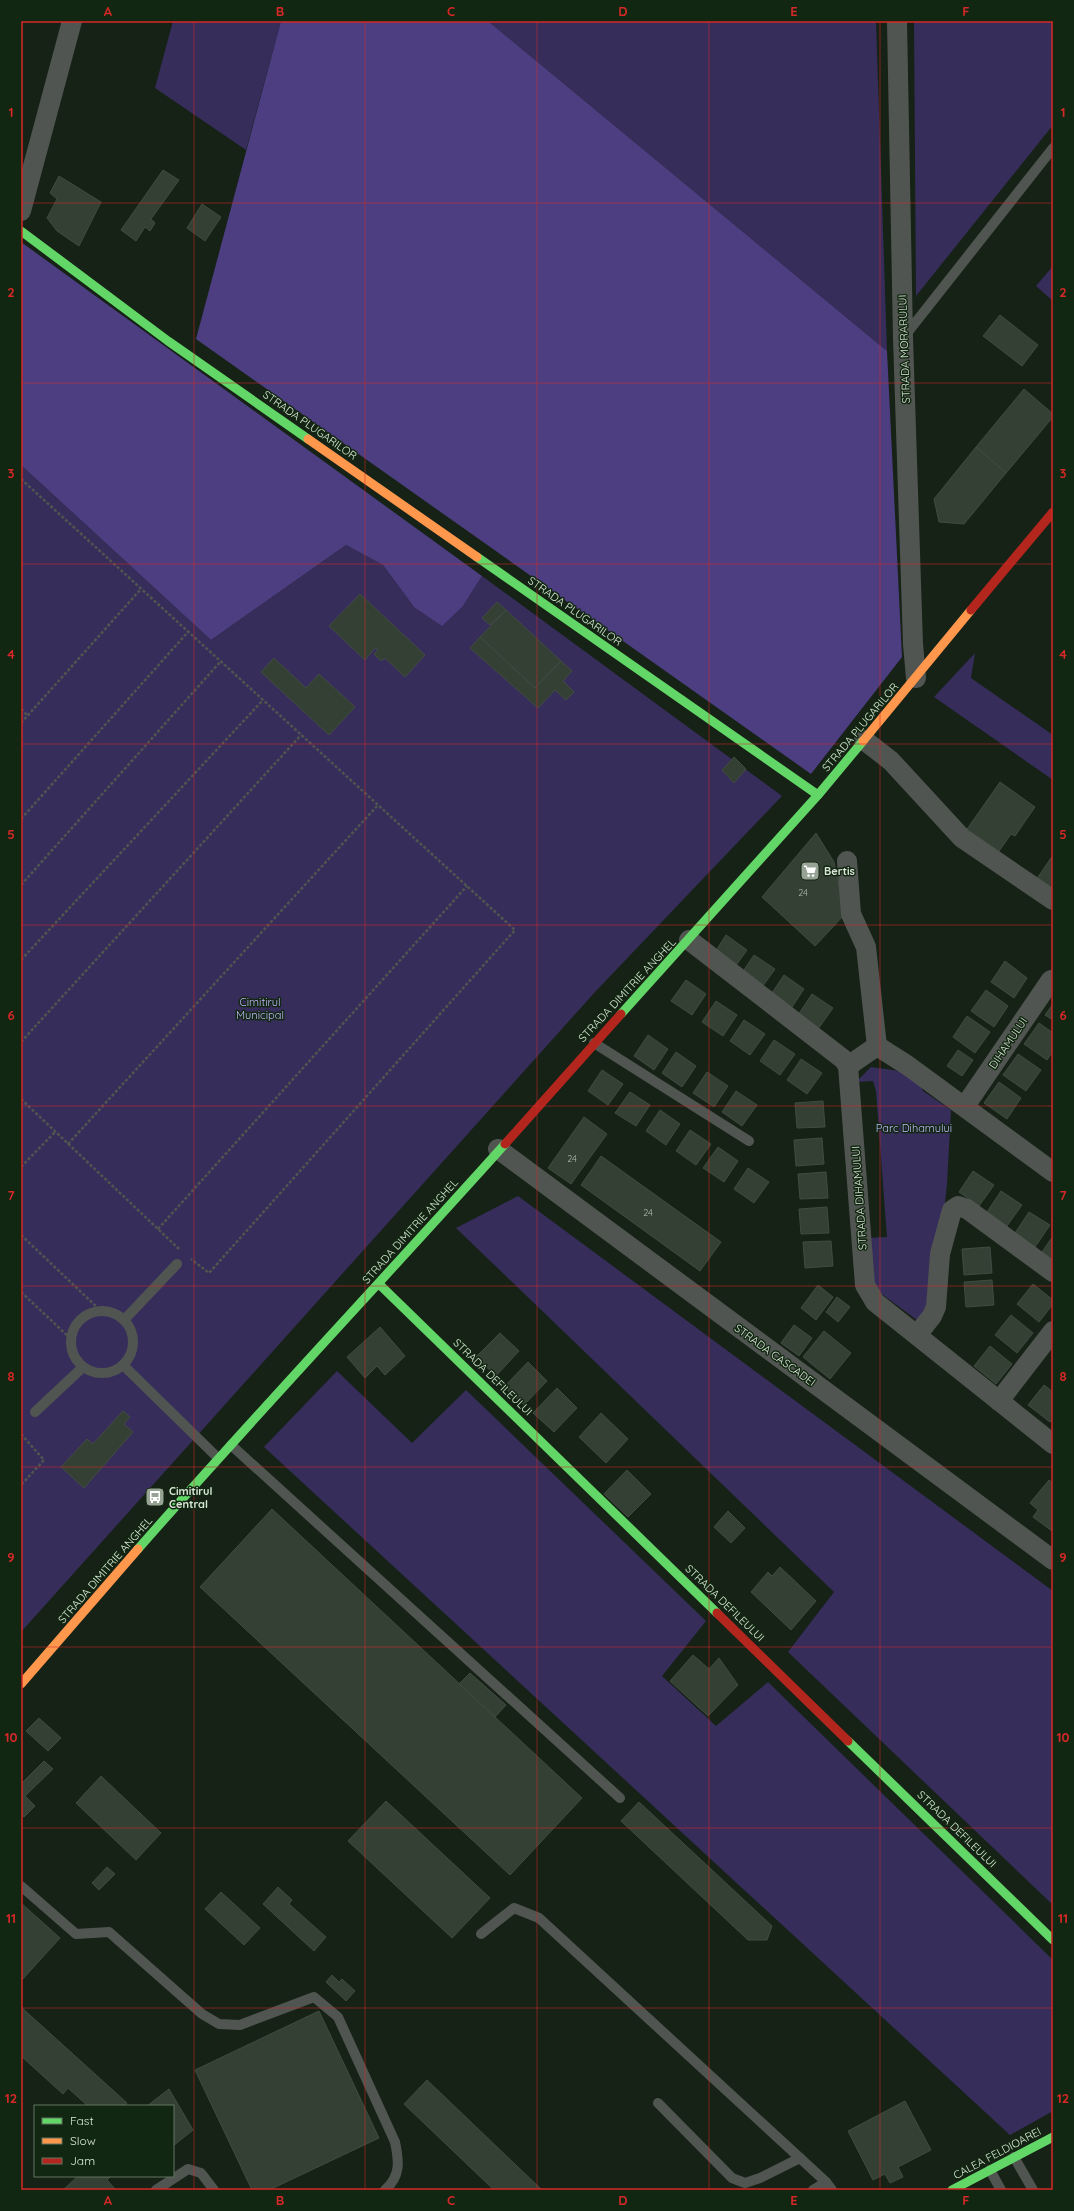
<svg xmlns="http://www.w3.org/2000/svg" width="1074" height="2211" viewBox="0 0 1074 2211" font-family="Quicksand,sans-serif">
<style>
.green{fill:#362d5b}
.forest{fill:#4c3e81}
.building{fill:#354035;stroke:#414c41}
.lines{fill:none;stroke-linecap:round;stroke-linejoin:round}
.path{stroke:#505550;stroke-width:2.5;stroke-dasharray:3 2;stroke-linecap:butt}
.lane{stroke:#515551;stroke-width:10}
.street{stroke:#515551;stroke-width:20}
.fast{stroke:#63d668;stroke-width:9}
.slow{stroke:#ff974d;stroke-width:9}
.jam{stroke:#b3261e;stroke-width:9}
.grid{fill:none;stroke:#d62828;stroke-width:1;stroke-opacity:0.55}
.labels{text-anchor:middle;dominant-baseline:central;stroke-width:3;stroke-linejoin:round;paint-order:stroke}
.number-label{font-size:9px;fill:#b2beb0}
.street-label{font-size:11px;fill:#dbe8d9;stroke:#122711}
.poi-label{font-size:11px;font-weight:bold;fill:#dbe8d9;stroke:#122711;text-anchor:start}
.park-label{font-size:11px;fill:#c2b9fd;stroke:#122711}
.neatline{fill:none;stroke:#d62828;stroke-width:1.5}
.grid-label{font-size:13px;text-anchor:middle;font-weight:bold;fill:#d62828}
</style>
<rect width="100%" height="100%" fill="#162216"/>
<g class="green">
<path d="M 173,21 L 281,21 L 246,150 L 155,88 Z"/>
<path d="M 488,21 L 876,21 L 887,351 Z"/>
<path d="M 914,21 L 1053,21 L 1053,125 L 916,296 Z"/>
<path d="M 1053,266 L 1053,301 L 1036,286 Z"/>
<path d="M 21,465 L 211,640 L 346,545 L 383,565 L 414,607 L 463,606 L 482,576 L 782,796 L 595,992 L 21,1632 Z"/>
<path d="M 975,653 L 971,678 L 1053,735 L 1053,780 L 934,697 Z"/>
<path d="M 871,1067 L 900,1071 L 918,1078 L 923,1091 L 951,1110 L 947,1184 L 936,1285 L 921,1323 L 871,1286 L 868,1238 L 887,1237 L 876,1091 L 873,1081 L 856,1082 Z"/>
<path d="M 518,1196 L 1053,1591 L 1053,1905 L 788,1652 L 834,1592 L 456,1228 Z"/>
<path d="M 337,1371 L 412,1443 L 466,1390 L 706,1621 L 662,1676 L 716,1726 L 768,1682 L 1053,1960 L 1053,2111 L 1010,2135 L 264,1447 Z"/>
</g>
<g class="forest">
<path d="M 281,21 L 488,21 L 887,351 L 902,657 L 811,774 L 196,339 Z"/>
<path d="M 21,242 L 482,576 L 463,606 L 442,626 L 414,607 L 383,565 L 346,545 L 211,640 L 21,465 Z"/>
</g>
<g class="building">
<path d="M 163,170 L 179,180 L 151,219 L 155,223 L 150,231 L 145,227 L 136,241 L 121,230 Z"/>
<path d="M 59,176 L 101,202 L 79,246 L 57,231 L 47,218 L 57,199 L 50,193 Z"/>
<path d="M 202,204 L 221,217 L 205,241 L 187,228 Z"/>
<path d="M 1000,315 L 1038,345 L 1022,366 L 983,336 Z"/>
<path d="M 1024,389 L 1053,414 L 1053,417 L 1006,473 L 976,447 Z"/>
<path d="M 976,447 L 1006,473 L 964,524 L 939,522 L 934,499 Z"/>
<path d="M 360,594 L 425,655 L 405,677 L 385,658 L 381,661 L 374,654 L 378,650 L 375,648 L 365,660 L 329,626 Z"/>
<path d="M 497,602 L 506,610 L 490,625 L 482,618 Z"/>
<path d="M 506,610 L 561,661 L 535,688 L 480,637 Z"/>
<path d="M 480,637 L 535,688 L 561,661 L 572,671 L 563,681 L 574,692 L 566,700 L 555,690 L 538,708 L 470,648 Z"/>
<path d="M 274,658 L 306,688 L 319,674 L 355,707 L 329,735 L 261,672 Z"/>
<path d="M 734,757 L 746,769 L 734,783 L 722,770 Z"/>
<path d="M 1000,782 L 1035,807 L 1015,836 L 1011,834 L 997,854 L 965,832 Z"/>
<path d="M 816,833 L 834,862 L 845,914 L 815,946 L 762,897 Z"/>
<path d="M 1053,855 L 1053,892 L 1036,880 Z"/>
<path d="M 726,935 L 747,950 L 732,971 L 712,957 Z"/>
<path d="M 754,955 L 775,969 L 760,990 L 740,976 Z"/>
<path d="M 1005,961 L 1027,978 L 1014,998 L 991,982 Z"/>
<path d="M 784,975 L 804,989 L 790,1010 L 770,996 Z"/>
<path d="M 686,980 L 706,994 L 692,1015 L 671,1001 Z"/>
<path d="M 986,990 L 1008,1006 L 994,1027 L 971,1011 Z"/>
<path d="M 812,994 L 833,1008 L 818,1029 L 798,1015 Z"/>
<path d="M 716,1001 L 737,1015 L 723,1036 L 702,1022 Z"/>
<path d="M 1053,1004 L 1053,1020 L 1045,1015 Z"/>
<path d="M 967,1016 L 990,1032 L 975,1053 L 953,1037 Z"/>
<path d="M 744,1020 L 765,1034 L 750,1055 L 730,1041 Z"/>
<path d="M 1039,1023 L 1053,1033 L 1053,1051 L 1047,1060 L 1024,1044 Z"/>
<path d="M 648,1035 L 668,1049 L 654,1070 L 634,1056 Z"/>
<path d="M 774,1040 L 795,1054 L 780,1075 L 760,1061 Z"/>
<path d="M 958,1050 L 973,1060 L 962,1076 L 947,1066 Z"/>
<path d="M 676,1052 L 696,1066 L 682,1087 L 662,1073 Z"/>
<path d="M 1018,1054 L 1041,1070 L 1026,1091 L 1003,1075 Z"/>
<path d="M 801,1059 L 822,1073 L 807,1094 L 787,1080 Z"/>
<path d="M 602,1070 L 623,1084 L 608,1105 L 588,1091 Z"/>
<path d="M 707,1072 L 728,1086 L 714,1107 L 693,1093 Z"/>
<path d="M 999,1082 L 1021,1098 L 1007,1119 L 984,1103 Z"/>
<path d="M 736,1091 L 757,1105 L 742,1126 L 722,1112 Z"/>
<path d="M 630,1092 L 650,1105 L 636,1126 L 615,1113 Z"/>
<path d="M 823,1101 L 825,1127 L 797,1128 L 795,1103 Z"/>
<path d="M 660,1110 L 680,1124 L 666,1145 L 646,1131 Z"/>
<path d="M 584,1117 L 607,1134 L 571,1184 L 548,1168 Z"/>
<path d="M 690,1130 L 711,1144 L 696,1165 L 676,1151 Z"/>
<path d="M 822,1138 L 824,1164 L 796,1166 L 794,1140 Z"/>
<path d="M 718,1147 L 738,1161 L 724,1182 L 703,1168 Z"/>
<path d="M 601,1156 L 721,1242 L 700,1271 L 581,1185 Z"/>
<path d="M 748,1168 L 769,1182 L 754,1203 L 734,1189 Z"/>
<path d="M 973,1171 L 994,1185 L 979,1206 L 959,1192 Z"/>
<path d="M 826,1172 L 828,1198 L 800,1199 L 798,1174 Z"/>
<path d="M 1001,1191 L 1022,1205 L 1007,1226 L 987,1212 Z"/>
<path d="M 827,1207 L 829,1233 L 801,1234 L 799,1209 Z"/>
<path d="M 1029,1212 L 1050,1225 L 1035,1247 L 1015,1233 Z"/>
<path d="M 1053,1236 L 1053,1260 L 1042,1252 Z"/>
<path d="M 831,1241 L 833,1266 L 805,1268 L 803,1242 Z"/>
<path d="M 990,1247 L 992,1273 L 964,1275 L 962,1249 Z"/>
<path d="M 992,1280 L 994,1305 L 966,1307 L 964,1282 Z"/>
<path d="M 1033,1284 L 1053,1300 L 1053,1304 L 1039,1322 L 1017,1304 Z"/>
<path d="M 818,1285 L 833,1297 L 816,1320 L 801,1308 Z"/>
<path d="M 837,1297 L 850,1307 L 838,1322 L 826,1312 Z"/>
<path d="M 1011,1315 L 1033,1333 L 1017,1353 L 995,1335 Z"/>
<path d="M 794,1325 L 812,1338 L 799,1356 L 781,1343 Z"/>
<path d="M 380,1327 L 405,1356 L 385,1375 L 377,1366 L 365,1378 L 347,1357 Z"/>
<path d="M 824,1331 L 851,1353 L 830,1379 L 803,1357 Z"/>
<path d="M 500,1333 L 519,1351 L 496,1376 L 476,1357 Z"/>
<path d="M 990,1346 L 1012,1364 L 996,1384 L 974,1366 Z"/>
<path d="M 528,1362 L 547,1381 L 524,1405 L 504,1387 Z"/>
<path d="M 1044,1385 L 1053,1392 L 1053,1419 L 1050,1422 L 1028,1405 Z"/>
<path d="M 557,1388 L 577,1408 L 554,1432 L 533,1413 Z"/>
<path d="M 123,1411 L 130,1417 L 124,1424 L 133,1432 L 84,1488 L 61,1467 L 87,1439 L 93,1444 Z"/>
<path d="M 601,1413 L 628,1439 L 606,1463 L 579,1437 Z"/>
<path d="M 627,1470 L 651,1494 L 628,1517 L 604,1494 Z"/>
<path d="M 1049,1480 L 1053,1483 L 1052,1531 L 1033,1517 L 1038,1510 L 1030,1503 Z"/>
<path d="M 272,1509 L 582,1798 L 510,1875 L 200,1587 Z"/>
<path d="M 728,1511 L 745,1528 L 731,1543 L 714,1527 Z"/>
<path d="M 780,1567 L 816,1601 L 791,1630 L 751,1592 L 768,1572 L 772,1576 Z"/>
<path d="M 693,1655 L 709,1669 L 719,1658 L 738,1685 L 708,1716 L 670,1681 Z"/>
<path d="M 470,1673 L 506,1705 L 495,1717 L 459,1684 Z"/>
<path d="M 39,1718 L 61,1738 L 48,1751 L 26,1731 Z"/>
<path d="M 44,1761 L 53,1769 L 25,1796 L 35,1806 L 24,1817 L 21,1814 L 21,1784 Z"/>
<path d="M 101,1776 L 161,1833 L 136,1860 L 76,1803 Z"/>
<path d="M 386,1801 L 490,1898 L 452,1938 L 348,1841 Z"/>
<path d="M 639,1802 L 772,1926 L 767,1940 L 748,1940 L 621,1821 Z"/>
<path d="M 107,1867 L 115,1874 L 99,1890 L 92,1883 Z"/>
<path d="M 278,1887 L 292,1900 L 289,1904 L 326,1937 L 314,1951 L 263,1904 Z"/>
<path d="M 221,1892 L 260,1928 L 244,1945 L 205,1909 Z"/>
<path d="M 21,1903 L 60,1938 L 21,1981 Z"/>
<path d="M 332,1975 L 339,1982 L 342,1979 L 355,1991 L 346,2001 L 326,1982 Z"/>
<path d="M 21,2007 L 127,2103 L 125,2106 L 88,2106 L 68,2088 L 63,2094 L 21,2056 Z"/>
<path d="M 319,2011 L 379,2138 L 269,2190 L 252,2190 L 195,2070 Z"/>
<path d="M 427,2080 L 542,2190 L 494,2190 L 404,2104 Z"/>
<path d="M 169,2089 L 193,2130 L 173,2146 L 173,2106 L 147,2106 Z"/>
<path d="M 905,2101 L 931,2150 L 898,2167 L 903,2177 L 890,2183 L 885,2174 L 873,2180 L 848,2131 Z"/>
<path d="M 78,2176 L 111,2176 L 107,2180 L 116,2190 L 63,2190 Z"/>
</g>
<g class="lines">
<g class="path">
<path d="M 21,479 L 515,930 L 209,1273 L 191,1259"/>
<path d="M 21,709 L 28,716"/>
<path d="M 21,723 L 141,589"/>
<path d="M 21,819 L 188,632"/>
<path d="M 21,885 L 221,661"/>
<path d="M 21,960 L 263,700"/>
<path d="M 21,1042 L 301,735"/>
<path d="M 21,1099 L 179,1249"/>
<path d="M 68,1144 L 378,805"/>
<path d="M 21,1167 L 55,1132"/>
<path d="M 158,1229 L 467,886"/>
<path d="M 21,1235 L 101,1311"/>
<path d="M 21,1292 L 71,1339"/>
<path d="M 21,1434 L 44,1460 L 21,1485"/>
</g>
<g class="lane">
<path d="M 904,337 L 1053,148"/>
<path d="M 594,1043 L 749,1141"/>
<circle cx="102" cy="1342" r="31"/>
<path d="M 124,1320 L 177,1264"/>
<path d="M 123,1365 L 218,1458"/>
<path d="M 35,1412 L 83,1367"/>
<path d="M 231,1445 L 620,1798"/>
<path d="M 21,1886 L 76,1934 L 109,1932 L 202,2014 L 219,2024 L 240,2025 L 314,1997 L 338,2017 L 395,2142 C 399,2161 401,2176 385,2190"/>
<path d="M 481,1934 L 514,1908 L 539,1918 L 826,2182 L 832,2190"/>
<path d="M 658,2103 L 732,2178 L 745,2183 L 760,2178 L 800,2158"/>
<path d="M 1014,2157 L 1033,2190"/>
<path d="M 990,2170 L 1001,2190"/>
<path d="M 156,2190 L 188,2169 L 201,2173 L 214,2190"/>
<path d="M 813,2190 L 826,2182"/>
</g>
<g class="street">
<path d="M 897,21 L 903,338 L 913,644 L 916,678"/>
<path d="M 21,211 L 72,21"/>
<path d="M 864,740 L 891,761 L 962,838 L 1053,900"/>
<path d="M 847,861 L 851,914 L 866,947 L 877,1046 L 848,1066"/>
<path d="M 689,940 L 843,1059 L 848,1066 L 865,1285 L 875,1302 L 1053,1444"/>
<path d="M 877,1046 L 907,1065 L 1053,1172"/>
<path d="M 965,1106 L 1051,980"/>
<path d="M 498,1149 L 1053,1560"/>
<path d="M 917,1335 L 932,1316 L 936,1307 L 940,1254 L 952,1210 L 958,1206 L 967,1209 L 1053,1272"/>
<path d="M 999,1401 L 1053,1331"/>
</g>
<g class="fast">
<path d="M 21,231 L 168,341 L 308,439"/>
<path d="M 477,557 L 818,795"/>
<path d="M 621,1014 L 818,795 L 863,741"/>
<path d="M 379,1284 L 717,1613"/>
<path d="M 138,1549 C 258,1412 383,1280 505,1144"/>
<path d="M 848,1741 L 1053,1940"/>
<path d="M 952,2190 L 1053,2137"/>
</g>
<g class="slow">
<path d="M 308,439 L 477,557"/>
<path d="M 863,741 L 971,610"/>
<path d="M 21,1684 L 138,1549"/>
</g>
<g class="jam">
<path d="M 971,610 L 1053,512"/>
<path d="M 505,1144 L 621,1014"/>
<path d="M 717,1613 L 848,1741"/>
</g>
</g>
<path class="grid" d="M 194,21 L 194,2190M 365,21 L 365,2190M 537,21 L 537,2190M 709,21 L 709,2190M 880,21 L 880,2190M 21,203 L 1053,203M 21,383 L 1053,383M 21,564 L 1053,564M 21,744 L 1053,744M 21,925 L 1053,925M 21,1106 L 1053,1106M 21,1286 L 1053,1286M 21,1467 L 1053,1467M 21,1647 L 1053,1647M 21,1828 L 1053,1828M 21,2008 L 1053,2008"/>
<defs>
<symbol id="supermarket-square" viewBox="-11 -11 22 22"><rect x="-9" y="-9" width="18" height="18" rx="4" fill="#96a395" stroke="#122711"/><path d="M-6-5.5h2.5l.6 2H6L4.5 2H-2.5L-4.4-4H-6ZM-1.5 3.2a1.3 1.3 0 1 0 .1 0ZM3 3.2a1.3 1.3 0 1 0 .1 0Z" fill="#fff"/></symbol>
<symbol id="bus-square" viewBox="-11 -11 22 22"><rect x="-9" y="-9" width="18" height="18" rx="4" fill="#96a395" stroke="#122711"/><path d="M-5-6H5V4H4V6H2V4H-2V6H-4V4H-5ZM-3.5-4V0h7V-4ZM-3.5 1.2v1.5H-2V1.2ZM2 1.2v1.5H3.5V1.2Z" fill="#fff"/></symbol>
</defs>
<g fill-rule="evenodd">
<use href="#supermarket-square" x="799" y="860" width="22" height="22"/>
<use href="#bus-square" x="144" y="1486" width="22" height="22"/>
</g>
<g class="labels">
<g class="number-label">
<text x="803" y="892">24</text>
<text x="572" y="1158">24</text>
<text x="648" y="1212">24</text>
</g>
<g class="street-label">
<text transform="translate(904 349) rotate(-92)">STRADA MORARULUI</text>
<text transform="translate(310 425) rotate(35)">STRADA PLUGARILOR</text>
<text transform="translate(575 611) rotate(35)">STRADA PLUGARILOR</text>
<text transform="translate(860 727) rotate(-50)">STRADA PLUGARILOR</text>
<text transform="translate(627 990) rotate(-47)">STRADA DIMITRIE ANGHEL</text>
<text transform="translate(1008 1043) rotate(-56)">DIHAMULUI</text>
<text transform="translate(859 1198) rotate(-94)">STRADA DIHAMULUI</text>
<text transform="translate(410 1231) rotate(-48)">STRADA DIMITRIE ANGHEL</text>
<text transform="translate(775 1355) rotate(36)">STRADA CASCADEI</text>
<text transform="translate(493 1377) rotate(44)">STRADA DEFILEULUI</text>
<text transform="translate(105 1570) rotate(-49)">STRADA DIMITRIE ANGHEL</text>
<text transform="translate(725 1603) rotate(44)">STRADA DEFILEULUI</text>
<text transform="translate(957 1829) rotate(44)">STRADA DEFILEULUI</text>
<text transform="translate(997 2153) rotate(-28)">CALEA FELDIOAREI</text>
</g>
<g class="poi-label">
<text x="824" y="871">Bertis</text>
<text x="169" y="1491">Cimitirul<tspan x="169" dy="13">Central</tspan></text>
</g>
<g class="park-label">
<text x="260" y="1002">Cimitirul<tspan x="260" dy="13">Municipal</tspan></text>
<text x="914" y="1128">Parc Dihamului</text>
</g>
</g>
<rect width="1074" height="2211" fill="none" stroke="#122711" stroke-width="44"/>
<rect x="34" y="2105" width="140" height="72" fill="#122711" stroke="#627461"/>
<rect x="42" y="2118" width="20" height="6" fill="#63d668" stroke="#627461"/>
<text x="70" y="2125" font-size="12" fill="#dbe8d9">Fast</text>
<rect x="42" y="2138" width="20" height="6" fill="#ff974d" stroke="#627461"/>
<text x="70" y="2145" font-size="12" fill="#dbe8d9">Slow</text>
<rect x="42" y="2158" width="20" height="6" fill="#b3261e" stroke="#627461"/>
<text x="70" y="2165" font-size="12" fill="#dbe8d9">Jam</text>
<rect x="22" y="22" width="1030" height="2167" class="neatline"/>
<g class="grid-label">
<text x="108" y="16">A</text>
<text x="280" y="16">B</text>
<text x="451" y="16">C</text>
<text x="623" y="16">D</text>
<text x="794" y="16">E</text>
<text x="966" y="16">F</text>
<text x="11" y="117">1</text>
<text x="1063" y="117">1</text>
<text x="11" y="297">2</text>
<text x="1063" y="297">2</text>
<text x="11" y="478">3</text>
<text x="1063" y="478">3</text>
<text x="11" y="659">4</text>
<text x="1063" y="659">4</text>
<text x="11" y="839">5</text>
<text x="1063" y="839">5</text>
<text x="11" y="1020">6</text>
<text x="1063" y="1020">6</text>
<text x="11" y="1200">7</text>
<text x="1063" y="1200">7</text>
<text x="11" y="1381">8</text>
<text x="1063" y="1381">8</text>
<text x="11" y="1562">9</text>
<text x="1063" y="1562">9</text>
<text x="11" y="1742">10</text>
<text x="1063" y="1742">10</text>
<text x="11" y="1923">11</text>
<text x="1063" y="1923">11</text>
<text x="11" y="2103">12</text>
<text x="1063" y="2103">12</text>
<text x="108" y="2205">A</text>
<text x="280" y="2205">B</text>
<text x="451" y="2205">C</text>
<text x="623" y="2205">D</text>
<text x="794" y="2205">E</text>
<text x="966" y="2205">F</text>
</g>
</svg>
